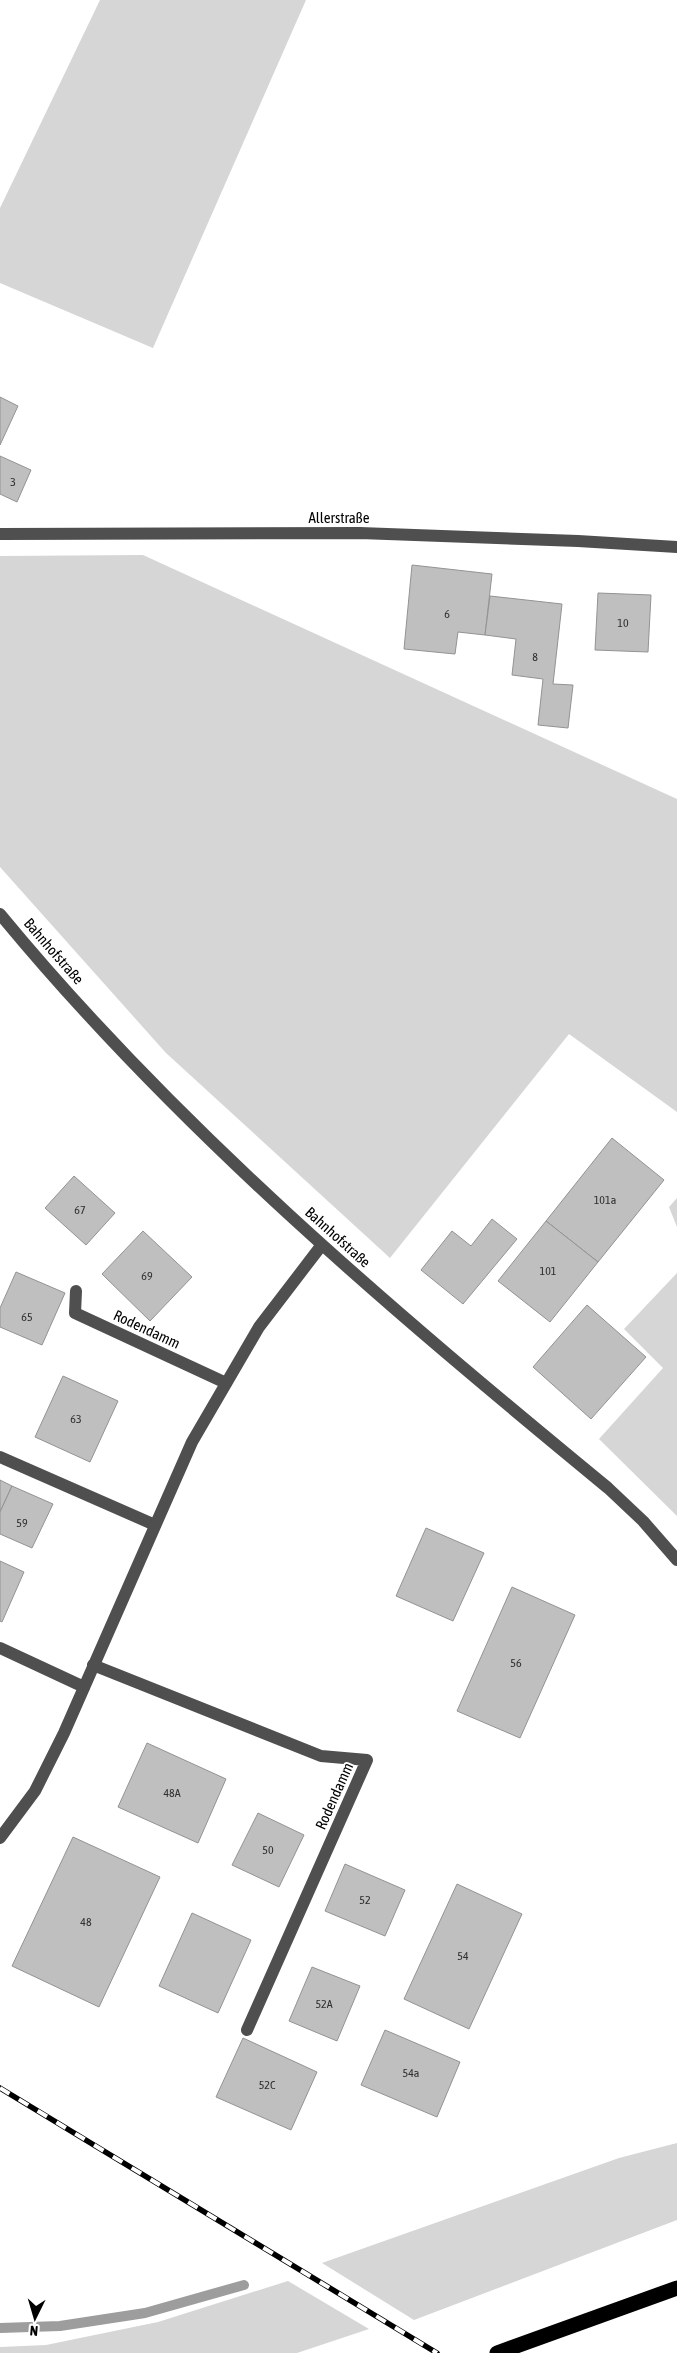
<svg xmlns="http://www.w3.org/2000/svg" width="677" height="2353" viewBox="0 0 677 2353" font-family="'Asap Condensed',sans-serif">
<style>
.green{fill:#d6d6d6}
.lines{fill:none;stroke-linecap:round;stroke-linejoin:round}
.stream{stroke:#9d9d9d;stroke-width:10}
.building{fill:#bfbfbf;stroke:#939393}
.minor{stroke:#4f4f4f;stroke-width:12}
.highway{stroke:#000;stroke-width:15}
.rail-casing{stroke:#000;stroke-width:5.5}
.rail{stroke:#fff;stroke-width:4;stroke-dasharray:11;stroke-linecap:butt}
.labels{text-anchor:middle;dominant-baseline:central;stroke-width:4;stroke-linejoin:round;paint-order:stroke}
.number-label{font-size:12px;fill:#303030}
.street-label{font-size:15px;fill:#000;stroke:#fff}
</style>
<rect width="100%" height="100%" fill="#fff"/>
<g class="green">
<path d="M 100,0 L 306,0 L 153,348 L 0,283 L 0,208 Z"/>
<path d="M 143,555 L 677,799 L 677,1112 L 569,1034 L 390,1258 L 166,1053 L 0,867 L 0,556 Z"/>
<path d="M 677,1198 L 677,1227 L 669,1207 Z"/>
<path d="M 677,1273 L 677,1516 L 599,1439 L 663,1368 L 624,1329 Z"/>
<path d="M 677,2143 L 677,2220 L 414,2320 L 322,2263 L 619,2158 Z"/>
<path d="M 288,2281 L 369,2329 L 297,2353 L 0,2353 L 0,2347 L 46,2345 L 158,2322 Z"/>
</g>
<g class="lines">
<path class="stream" d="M 0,2328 L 60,2326 L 145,2313 L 244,2285"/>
</g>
<g class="building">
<path d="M 0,397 L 18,406 L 0,445 Z"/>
<path d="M 0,456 L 31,470 L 17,502 L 0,494 Z"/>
<path d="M 412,565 L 492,574 L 485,635 L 458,632 L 455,654 L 404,649 Z"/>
<path d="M 598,593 L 651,595 L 648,652 L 595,650 Z"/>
<path d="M 490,596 L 562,604 L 553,684 L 573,685 L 568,728 L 538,725 L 543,679 L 512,675 L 516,639 L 485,635 Z"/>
<path d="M 612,1138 L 664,1180 L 598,1262 L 546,1221 Z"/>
<path d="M 74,1176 L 115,1213 L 86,1245 L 45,1208 Z"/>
<path d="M 492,1219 L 517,1239 L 463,1304 L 421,1270 L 452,1231 L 471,1246 Z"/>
<path d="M 546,1221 L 598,1262 L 550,1322 L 498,1281 Z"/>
<path d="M 143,1231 L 192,1277 L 150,1321 L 102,1274 Z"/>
<path d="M 16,1272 L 65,1293 L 42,1345 L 0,1327 L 0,1308 Z"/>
<path d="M 587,1305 L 646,1357 L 591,1419 L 533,1367 Z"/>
<path d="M 63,1376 L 118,1401 L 90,1462 L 35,1437 Z"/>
<path d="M 0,1480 L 12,1486 L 0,1512 Z"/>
<path d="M 12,1486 L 53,1504 L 32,1548 L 0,1534 L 0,1512 Z"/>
<path d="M 426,1528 L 484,1553 L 453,1621 L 396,1596 Z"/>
<path d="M 0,1561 L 24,1572 L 2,1622 L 0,1621 Z"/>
<path d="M 512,1587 L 575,1615 L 520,1738 L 457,1711 Z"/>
<path d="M 147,1743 L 226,1779 L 198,1843 L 118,1807 Z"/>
<path d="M 258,1813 L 304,1835 L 279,1887 L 232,1865 Z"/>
<path d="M 73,1837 L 160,1877 L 99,2007 L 12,1966 Z"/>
<path d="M 345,1864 L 405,1890 L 385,1936 L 325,1911 Z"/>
<path d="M 457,1884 L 522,1914 L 469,2029 L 404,1999 Z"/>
<path d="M 192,1913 L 251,1940 L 218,2013 L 159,1986 Z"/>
<path d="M 312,1967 L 360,1986 L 337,2041 L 289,2021 Z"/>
<path d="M 385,2030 L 460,2062 L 437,2117 L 361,2085 Z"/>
<path d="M 243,2038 L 317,2072 L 291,2130 L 216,2097 Z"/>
</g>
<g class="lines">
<g class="minor">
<path d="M 0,534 L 360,533 L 578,541 L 677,547"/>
<path d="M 0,914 C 178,1130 393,1311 608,1488 L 643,1521 L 677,1560"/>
<path d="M 76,1291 L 75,1313 L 226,1383"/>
<path d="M 0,1457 L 155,1525"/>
<path d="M 0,1648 L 84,1687"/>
<path d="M 93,1665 L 321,1756 L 367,1760 L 247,2030"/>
<path d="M 0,1838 L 35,1791 L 64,1733 L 192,1442 L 259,1327 L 321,1246"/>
</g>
<path class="highway" d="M 497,2353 L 677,2288"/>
<defs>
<path id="rail" d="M 0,2088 L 437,2353"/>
</defs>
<use href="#rail" class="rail-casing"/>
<use href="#rail" class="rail"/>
</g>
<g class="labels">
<g class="number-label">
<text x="13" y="482">3</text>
<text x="447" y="614">6</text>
<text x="623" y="623">10</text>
<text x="535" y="657">8</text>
<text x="605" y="1200">101a</text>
<text x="80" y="1210">67</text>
<text x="548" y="1271">101</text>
<text x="147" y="1276">69</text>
<text x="27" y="1317">65</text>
<text x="76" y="1419">63</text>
<text x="22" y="1523">59</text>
<text x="516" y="1663">56</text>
<text x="172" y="1793">48A</text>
<text x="268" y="1850">50</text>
<text x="365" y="1900">52</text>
<text x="86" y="1922">48</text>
<text x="463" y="1956">54</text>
<text x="324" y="2004">52A</text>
<text x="411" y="2073">54a</text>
<text x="267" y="2085">52C</text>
</g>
<g class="street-label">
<text x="339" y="517">Allerstraße</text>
<text transform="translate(54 951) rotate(49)">Bahnhofstraße</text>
<text transform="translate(338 1237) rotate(42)">Bahnhofstraße</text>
<text transform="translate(147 1329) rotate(25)">Rodendamm</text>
<text transform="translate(334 1796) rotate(-66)">Rodendamm</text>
</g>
</g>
<g transform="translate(35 2318) rotate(185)" stroke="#ffffff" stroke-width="4" paint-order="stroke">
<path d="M0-4L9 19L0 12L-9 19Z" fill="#000000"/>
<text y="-8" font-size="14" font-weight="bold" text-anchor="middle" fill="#000000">N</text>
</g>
</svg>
